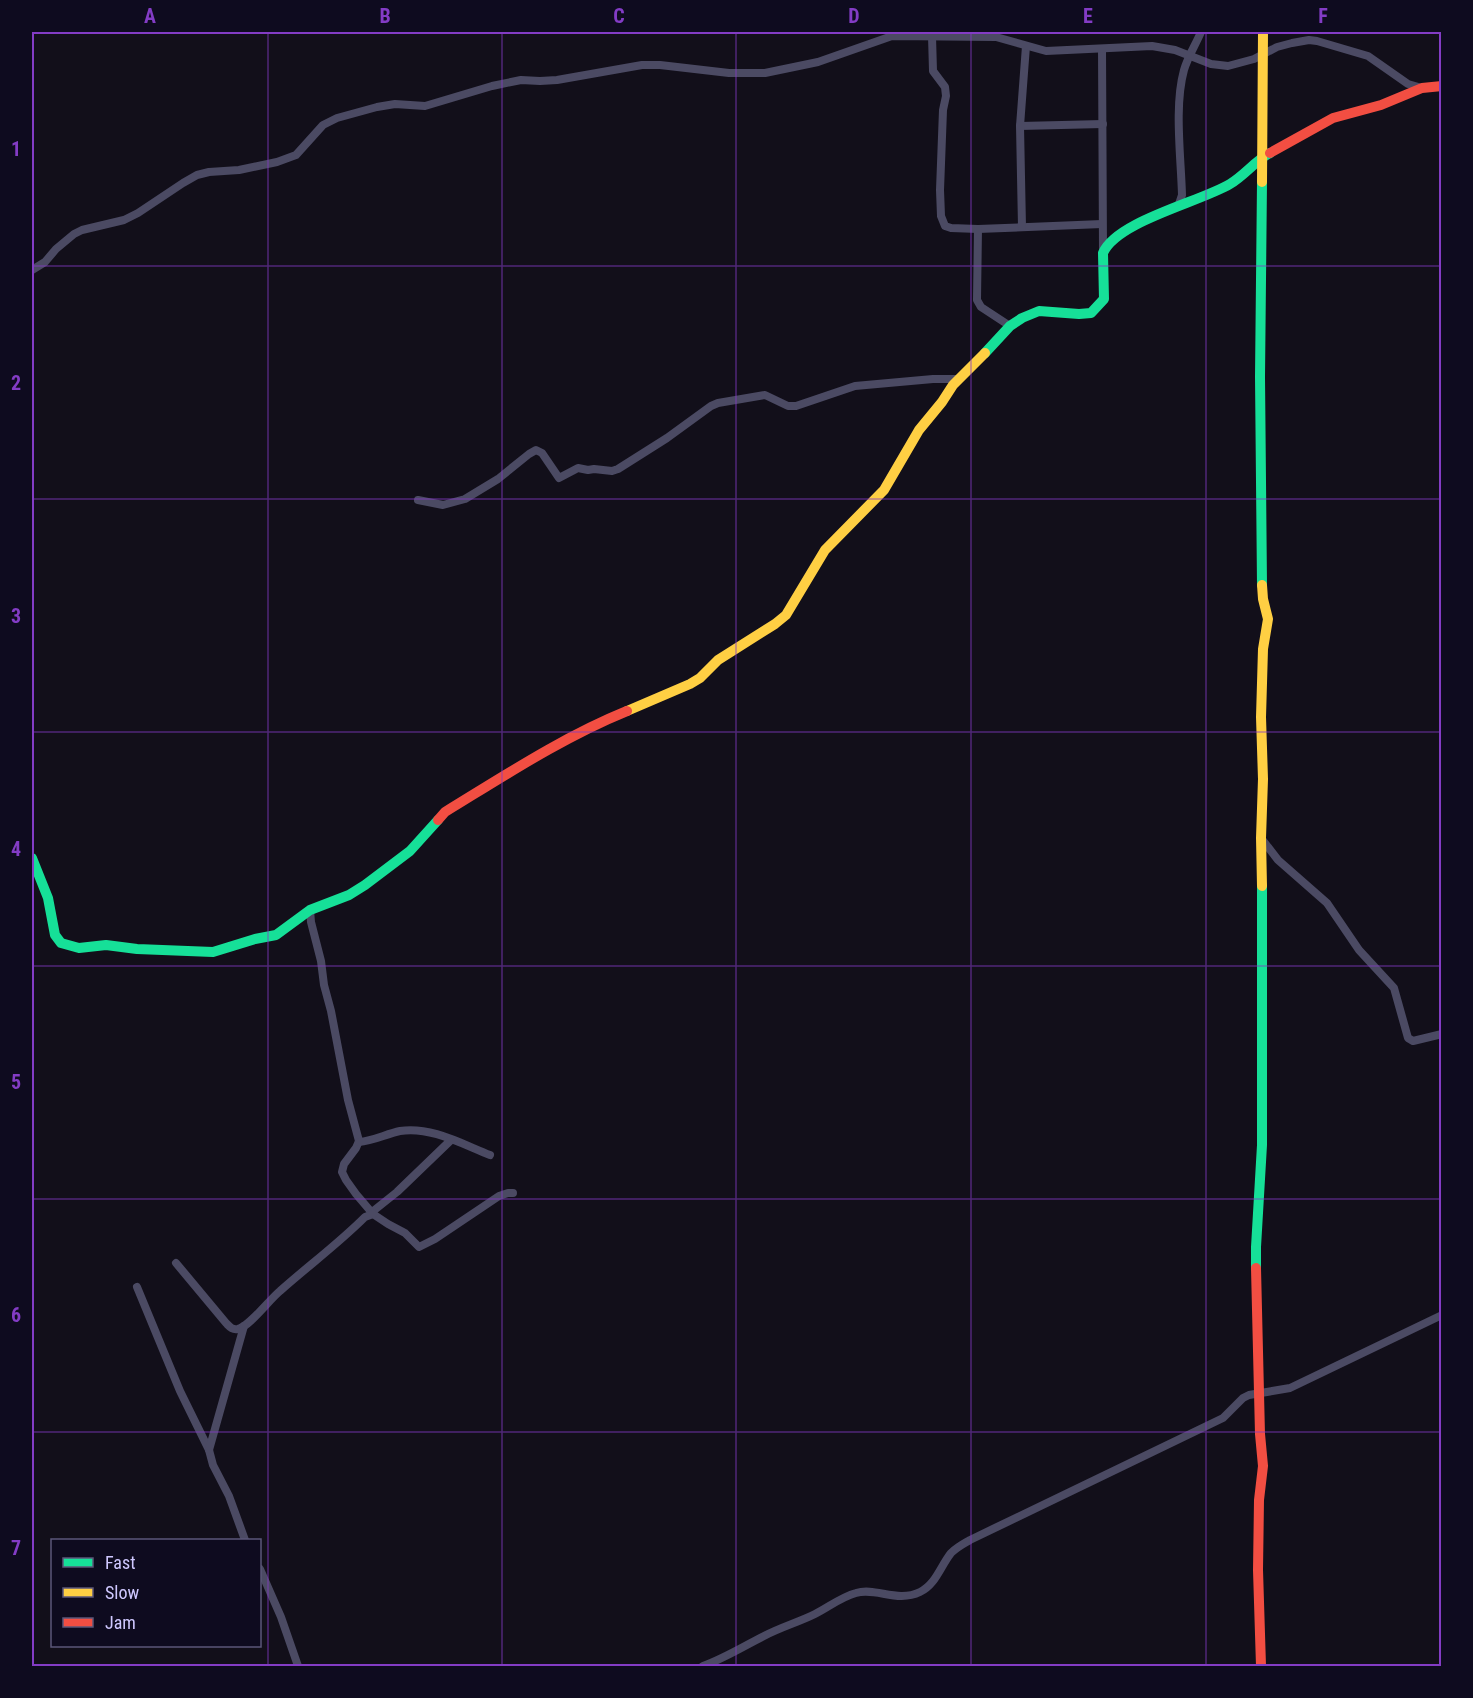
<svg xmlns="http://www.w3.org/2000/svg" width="1473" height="1698" viewBox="0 0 1473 1698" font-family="'Roboto Condensed',sans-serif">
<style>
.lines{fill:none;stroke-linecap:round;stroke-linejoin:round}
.street{stroke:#4b4a63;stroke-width:8}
.fast{stroke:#16e098;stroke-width:10}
.slow{stroke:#ffcf43;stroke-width:10}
.jam{stroke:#f24e42;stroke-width:10}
.grid{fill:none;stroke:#833cc5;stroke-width:1.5;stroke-opacity:0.55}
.neatline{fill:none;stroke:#833cc5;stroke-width:2}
.grid-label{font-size:20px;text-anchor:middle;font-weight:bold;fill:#833cc5}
</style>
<rect width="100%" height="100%" fill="#120f1a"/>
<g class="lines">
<g class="street">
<path d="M 932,36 L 933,71 L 945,87 L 946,96 L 943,110 L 940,190 L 941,216 L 945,226 L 951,228 L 978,229 L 1102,224"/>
<path d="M 1102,49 L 1103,251"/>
<path d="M 1020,126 L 1103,124"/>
<path d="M 1178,207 L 1182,195 C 1181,157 1174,106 1184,70 C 1188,56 1196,44 1201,32"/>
<path d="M 1022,227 L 1020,126 L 1026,46"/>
<path d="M 978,229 L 977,300 L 981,307 L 1010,326"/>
<path d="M 32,270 L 45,262 L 56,249 L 74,234 L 82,230 L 124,220 L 138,213 L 183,183 L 197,175 L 209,172 L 239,170 L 277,162 L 296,155 L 323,125 L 337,118 L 377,107 L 395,104 L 425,106 L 492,86 L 521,80 L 540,81 L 557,80 L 642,65 L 660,65 L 729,73 L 765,73 L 818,62 L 892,36 L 996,37 L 1046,51 L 1152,46 L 1175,50 L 1211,64 L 1228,66 L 1254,59 L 1277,47 L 1292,43 L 1309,40 L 1317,41 L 1368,56 L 1408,84 L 1422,88"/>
<path d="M 418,500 L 443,505 L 465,499 L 498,479 L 529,454 L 536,450 L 542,453 L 559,478 L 578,468 L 588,470 L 594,469 L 612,471 L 618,469 L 667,438 L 711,406 L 718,403 L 765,395 L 788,406 L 796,406 L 855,386 L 933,379 L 958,379"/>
<path d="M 1261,838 L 1278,860 L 1327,903 L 1359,950 L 1394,988 L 1408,1038 L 1413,1041 L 1442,1034"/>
<path d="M 310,910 L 311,922 L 321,961 L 324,985 L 331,1011 L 348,1100 L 359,1141 L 356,1148 L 344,1164 L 342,1172 L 346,1180 L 356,1194 L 373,1214 L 388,1224 L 405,1233 L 419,1247 L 435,1239 L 499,1196 L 508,1193 L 513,1193"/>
<path d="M 359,1142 C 373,1141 386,1134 400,1131 C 430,1126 462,1144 490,1155"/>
<path d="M 372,1212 L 397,1192 L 451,1140"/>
<path d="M 176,1263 L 226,1323 C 230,1327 232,1330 238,1329 C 250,1326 269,1300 280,1291 C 308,1266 338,1244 365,1217 L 373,1214"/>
<path d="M 137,1287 L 180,1391 L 209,1450"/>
<path d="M 244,1326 L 209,1450 L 213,1465 L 229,1496 L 245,1540"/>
<path d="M 260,1569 L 281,1617 L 298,1666"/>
<path d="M 703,1666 C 725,1658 744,1646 764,1636 C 781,1627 799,1622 815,1614 C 829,1607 841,1597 856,1593 C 876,1587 897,1603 920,1592 C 936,1584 940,1567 951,1553 C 957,1547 963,1544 970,1540 L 1223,1418 L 1243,1398 L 1249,1395 L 1290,1388 L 1442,1315"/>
</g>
<g class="fast">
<path d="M 1262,182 L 1260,377 L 1262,585"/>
<path d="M 985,353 L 1010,326 L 1022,318 L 1039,311 L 1079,314 L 1091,313 L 1104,299 L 1103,253 C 1117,221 1200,202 1230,184 C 1245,175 1255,161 1270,153"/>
<path d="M 32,858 L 48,898 L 55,935 L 61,943 L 79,948 L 106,945 L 137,949 L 213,952 L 255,939 L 276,935 L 310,910 L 349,895 L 365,885 L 410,851 L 438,820"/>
<path d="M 1256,1268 L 1256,1247 L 1262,1145 L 1262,886"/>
</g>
<g class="slow">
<path d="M 1262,182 L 1263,32"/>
<path d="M 1262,585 L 1263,599 L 1268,619 L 1263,649 L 1261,717 L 1263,779 L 1261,838 L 1262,886"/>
<path d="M 627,711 L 690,684 L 700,678 L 718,660 L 775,624 L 786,615 L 825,550 L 884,490 L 919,430 L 942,402 L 953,385 L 985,353"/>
</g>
<g class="jam">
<path d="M 1270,153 L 1333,118 L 1381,105 L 1422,88 L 1442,86"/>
<path d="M 438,820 L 445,812 C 504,776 563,737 627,711"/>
<path d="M 1256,1268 L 1260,1434 L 1263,1466 L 1259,1500 L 1258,1570 L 1261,1666"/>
</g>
</g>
<path class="grid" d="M 268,32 L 268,1666M 502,32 L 502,1666M 736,32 L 736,1666M 971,32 L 971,1666M 1206,32 L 1206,1666M 32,266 L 1442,266M 32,499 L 1442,499M 32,732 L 1442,732M 32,966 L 1442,966M 32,1199 L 1442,1199M 32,1432 L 1442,1432"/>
<rect width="1473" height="1698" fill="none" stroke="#0e0b1f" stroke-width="66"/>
<rect x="51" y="1539" width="210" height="108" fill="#0e0b1f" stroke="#5b5779" stroke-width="1.5"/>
<rect x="63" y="1558" width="30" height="9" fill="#16e098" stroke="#5b5779" stroke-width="1.5"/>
<text x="105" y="1569" font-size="18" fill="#cfc8ff">Fast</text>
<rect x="63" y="1588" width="30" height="9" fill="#ffcf43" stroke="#5b5779" stroke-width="1.5"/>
<text x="105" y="1599" font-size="18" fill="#cfc8ff">Slow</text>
<rect x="63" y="1618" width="30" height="9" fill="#f24e42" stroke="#5b5779" stroke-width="1.5"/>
<text x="105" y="1629" font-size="18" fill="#cfc8ff">Jam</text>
<rect x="33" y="33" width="1407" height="1632" class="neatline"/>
<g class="grid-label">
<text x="150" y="23">A</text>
<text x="385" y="23">B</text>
<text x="619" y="23">C</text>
<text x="854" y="23">D</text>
<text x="1088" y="23">E</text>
<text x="1323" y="23">F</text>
<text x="16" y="156">1</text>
<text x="16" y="390">2</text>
<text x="16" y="623">3</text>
<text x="16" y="856">4</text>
<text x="16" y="1089">5</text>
<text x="16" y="1322">6</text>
<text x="16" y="1555">7</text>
</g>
</svg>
